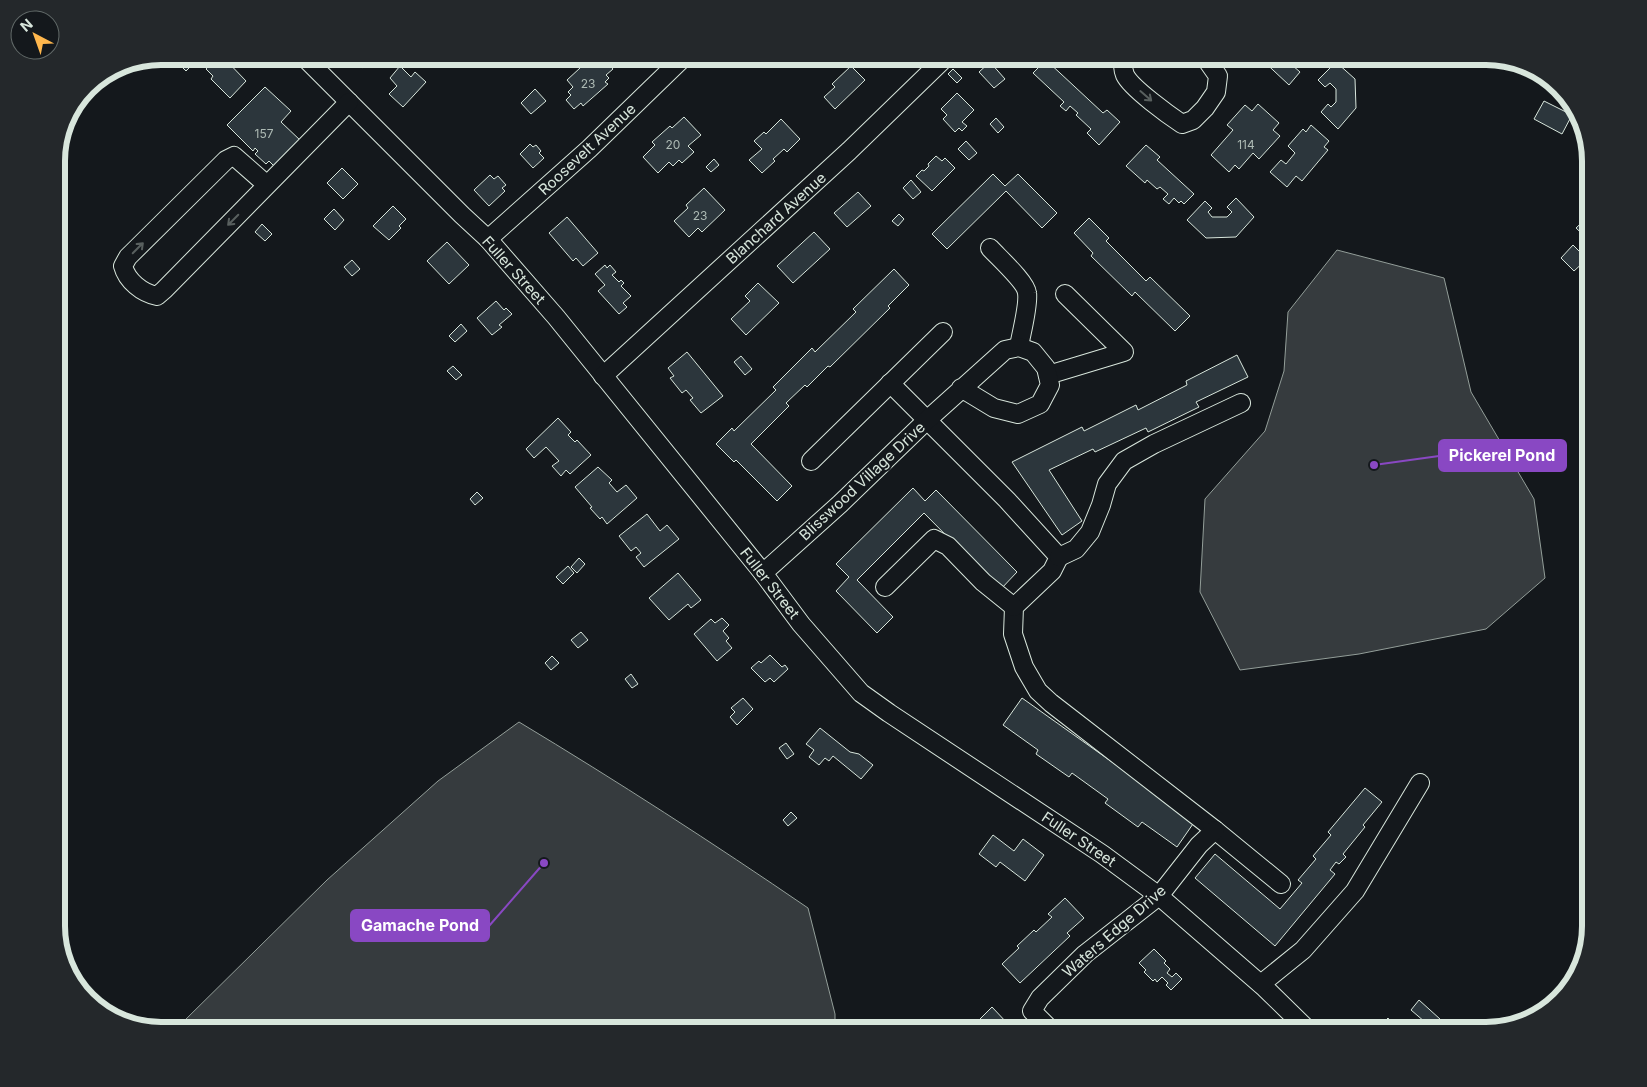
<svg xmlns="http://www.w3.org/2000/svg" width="1647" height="1087" viewBox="0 0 1647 1087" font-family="Inter,sans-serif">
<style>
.water{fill:#363b3e;stroke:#939e99}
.building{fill:#2c363c;stroke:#d8e6dc}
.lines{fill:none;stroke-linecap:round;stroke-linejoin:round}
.minor-casing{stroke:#d8e6dc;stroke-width:20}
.minor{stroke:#14181c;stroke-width:18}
.oneway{stroke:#59605f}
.labels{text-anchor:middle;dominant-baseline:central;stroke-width:4;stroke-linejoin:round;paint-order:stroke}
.number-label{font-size:12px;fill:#adbab4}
.street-label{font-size:15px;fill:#d8e6dc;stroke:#14181c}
.rim{fill:none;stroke:#d8e6dc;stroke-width:6}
.leader{fill:none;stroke:#8948c3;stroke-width:2}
.callout-dot{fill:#8948c3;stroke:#14181c;stroke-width:2}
.callout{fill:#8948c3;stroke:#8948c3;stroke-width:2}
.callout-label{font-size:16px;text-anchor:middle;font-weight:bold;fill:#fff}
</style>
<rect width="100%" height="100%" fill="#14181c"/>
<g class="water">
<path d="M 1337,250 L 1444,278 L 1471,392 L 1534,499 L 1545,578 L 1486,629 L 1359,654 L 1240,670 L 1200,592 L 1205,499 L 1265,431 L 1284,371 L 1288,312 Z"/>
<path d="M 519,722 C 617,781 713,843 808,908 L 835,1014 L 835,1031 L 187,1031 L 183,1022 L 327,880 L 438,781 Z"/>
</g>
<g class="building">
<path d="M 218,56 L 222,56 L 246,81 L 230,98 L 211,79 L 213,76 L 206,69 Z"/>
<path d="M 351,56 L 375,56 L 362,68 Z"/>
<path d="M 586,56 L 601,56 L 613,69 L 606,75 L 609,78 L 605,82 L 608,84 L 583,106 L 581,103 L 574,109 L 566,100 L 571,95 L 568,92 L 573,87 L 567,80 L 580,68 L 577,65 Z"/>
<path d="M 1258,56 L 1285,56 L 1287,58 L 1288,56 L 1300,56 L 1292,65 L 1300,72 L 1289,85 Z"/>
<path d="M 189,57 L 195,62 L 186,71 L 180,65 Z"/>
<path d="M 1046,60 L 1103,113 L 1107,110 L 1120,122 L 1099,145 L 1087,133 L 1091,129 L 1076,115 L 1078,113 L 1070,106 L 1066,111 L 1060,106 L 1064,102 L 1033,73 Z"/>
<path d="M 990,62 L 1005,79 L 994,88 L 979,72 Z"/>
<path d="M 1336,62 L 1355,79 L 1356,108 L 1338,129 L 1321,112 L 1328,104 L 1331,107 L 1336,102 L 1336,89 L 1330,83 L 1325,87 L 1318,80 Z"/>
<path d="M 400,66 L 411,77 L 415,72 L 426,82 L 403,107 L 389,94 L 397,86 L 390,78 Z"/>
<path d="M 851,66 L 865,80 L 835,109 L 824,97 L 835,87 L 832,84 Z"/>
<path d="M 953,69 L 962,78 L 957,83 L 948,74 Z"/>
<path d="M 265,87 L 291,111 L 281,122 L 301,141 L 276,168 L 269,161 L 266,164 L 255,154 L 258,151 L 255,148 L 253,151 L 227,125 Z"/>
<path d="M 535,89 L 546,101 L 531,114 L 521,103 Z"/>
<path d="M 957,93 L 974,110 L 962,122 L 967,126 L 962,131 L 959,128 L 955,132 L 943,119 L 947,115 L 941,109 Z"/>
<path d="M 1544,101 L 1572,115 L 1562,134 L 1534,119 Z"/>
<path d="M 1258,104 L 1279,123 L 1273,130 L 1280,136 L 1259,159 L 1253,153 L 1239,169 L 1235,165 L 1229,172 L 1211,155 L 1233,130 L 1227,125 L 1245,105 L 1252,111 Z"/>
<path d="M 684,117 L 701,135 L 688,146 L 694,152 L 682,163 L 679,160 L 673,166 L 669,162 L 658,173 L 643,157 L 655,145 L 652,142 L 670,126 L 672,128 Z"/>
<path d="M 996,118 L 1004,127 L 998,133 L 990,124 Z"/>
<path d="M 781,119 L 800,139 L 787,152 L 784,149 L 773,159 L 775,161 L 762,173 L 749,160 L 762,149 L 754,141 L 764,132 L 766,134 Z"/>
<path d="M 1311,125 L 1329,141 L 1324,147 L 1328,150 L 1302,181 L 1296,176 L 1287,187 L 1270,172 L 1281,160 L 1286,164 L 1295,153 L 1288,146 L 1303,129 L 1306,132 Z"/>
<path d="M 966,141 L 977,153 L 969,160 L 958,149 Z"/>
<path d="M 530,144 L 533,147 L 536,145 L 541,151 L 539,153 L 544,158 L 533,168 L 520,154 Z"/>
<path d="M 1146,145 L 1160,157 L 1157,160 L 1194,194 L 1184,204 L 1181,201 L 1179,203 L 1174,198 L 1169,204 L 1163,199 L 1168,194 L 1160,187 L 1157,189 L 1147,180 L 1145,183 L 1126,166 Z"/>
<path d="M 936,156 L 942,161 L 945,158 L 955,168 L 932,191 L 916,176 L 922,170 L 924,171 L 929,166 L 928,164 Z"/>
<path d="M 714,159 L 719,165 L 711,172 L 706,167 Z"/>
<path d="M 56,167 L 63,174 L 56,180 Z"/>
<path d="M 342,168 L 358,184 L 343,199 L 327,183 Z"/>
<path d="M 993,174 L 1005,186 L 1018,174 L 1057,213 L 1042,228 L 1006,191 L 947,249 L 932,234 Z"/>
<path d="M 490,175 L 494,179 L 498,176 L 506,185 L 502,188 L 505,191 L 489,206 L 474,190 Z"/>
<path d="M 911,180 L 921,192 L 913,199 L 903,188 Z"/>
<path d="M 704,188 L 725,210 L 702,232 L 698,228 L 689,237 L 674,221 L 688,208 L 686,205 Z"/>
<path d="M 858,192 L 871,206 L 847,227 L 834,213 Z"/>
<path d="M 1236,198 L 1254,217 L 1236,237 L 1206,238 L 1187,220 L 1205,201 L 1212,208 L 1208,212 L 1212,217 L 1227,217 L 1232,212 L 1227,207 Z"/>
<path d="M 393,206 L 406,219 L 399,226 L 401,228 L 389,240 L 373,226 Z"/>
<path d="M 334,209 L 344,220 L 335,230 L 324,219 Z"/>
<path d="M 899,214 L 904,219 L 898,226 L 892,221 Z"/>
<path d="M 1591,214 L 1591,242 L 1576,228 Z"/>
<path d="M 567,217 L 598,253 L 583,266 L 576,258 L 573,261 L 549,233 Z"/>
<path d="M 1089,218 L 1109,238 L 1106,241 L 1146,281 L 1150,277 L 1190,316 L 1175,331 L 1135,292 L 1132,296 L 1091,256 L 1093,253 L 1074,233 Z"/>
<path d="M 262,224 L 272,234 L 265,241 L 255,232 Z"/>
<path d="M 814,232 L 830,249 L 793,283 L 777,266 Z"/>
<path d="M 447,242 L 469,265 L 449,284 L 427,261 Z"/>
<path d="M 1573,245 L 1587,259 L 1574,271 L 1561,258 Z"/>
<path d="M 352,260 L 360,269 L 352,276 L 344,267 Z"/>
<path d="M 605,265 L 607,268 L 610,265 L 616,272 L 612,275 L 619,282 L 621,280 L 624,283 L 621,286 L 631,296 L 623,303 L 627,307 L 619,314 L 598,291 L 605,285 L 595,274 Z"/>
<path d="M 894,269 L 909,285 L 888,306 L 890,308 L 830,367 L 828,366 L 807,387 L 805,385 L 786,403 L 789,406 L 751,444 L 792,486 L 777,501 L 736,460 L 734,462 L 716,444 L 732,428 L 734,431 L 776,390 L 773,387 L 812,348 L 815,352 L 856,312 L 853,309 Z"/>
<path d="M 758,283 L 779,303 L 746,335 L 731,319 L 750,301 L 745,296 Z"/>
<path d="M 496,301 L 504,310 L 506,308 L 512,314 L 499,325 L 502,327 L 492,335 L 477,318 Z"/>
<path d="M 461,324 L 467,331 L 455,342 L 449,336 Z"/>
<path d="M 687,352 L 723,396 L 701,413 L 690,400 L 693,398 L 686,390 L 682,393 L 670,378 L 674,376 L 668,368 Z"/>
<path d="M 1237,355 L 1248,377 L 1196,402 L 1199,407 L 1148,432 L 1146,428 L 1095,452 L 1093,449 L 1049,470 L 1082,521 L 1062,535 L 1012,462 L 1082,427 L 1084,431 L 1136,405 L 1138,410 L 1187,385 L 1186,381 Z"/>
<path d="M 741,356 L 752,369 L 745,375 L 734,362 Z"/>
<path d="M 453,366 L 462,375 L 456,380 L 447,371 Z"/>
<path d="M 558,418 L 571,432 L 568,435 L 575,442 L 577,440 L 591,455 L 570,474 L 566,470 L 561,476 L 552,466 L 559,461 L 546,447 L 534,458 L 526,449 Z"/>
<path d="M 598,467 L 612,480 L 609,483 L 617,492 L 626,485 L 637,498 L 607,524 L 602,517 L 600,519 L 590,508 L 592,507 L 575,487 Z"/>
<path d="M 913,488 L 925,501 L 936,490 L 1017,572 L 1000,590 L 924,513 L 857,580 L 893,617 L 877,633 L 836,591 L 849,577 L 836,564 Z"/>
<path d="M 477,492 L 483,498 L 475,505 L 470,499 Z"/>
<path d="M 647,514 L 660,531 L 667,525 L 679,539 L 644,567 L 636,557 L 641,553 L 636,547 L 631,551 L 619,536 Z"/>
<path d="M 579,558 L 585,564 L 577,573 L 571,567 Z"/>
<path d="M 568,566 L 574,573 L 563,584 L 556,577 Z"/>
<path d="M 678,573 L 701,600 L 691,608 L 688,604 L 669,620 L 649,598 Z"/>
<path d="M 722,618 L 729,625 L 723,631 L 729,638 L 726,641 L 732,648 L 717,661 L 694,634 L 711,619 L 715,623 Z"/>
<path d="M 581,632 L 588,640 L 578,648 L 571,640 Z"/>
<path d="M 770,655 L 782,667 L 785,665 L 788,669 L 774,682 L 770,678 L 765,682 L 751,668 L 759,661 L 761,663 Z"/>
<path d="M 552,656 L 559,663 L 551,670 L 545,663 Z"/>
<path d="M 631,674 L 638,684 L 632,688 L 625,679 Z"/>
<path d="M 743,698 L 753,709 L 737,725 L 730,717 L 735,712 L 731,708 Z"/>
<path d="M 1022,698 L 1195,821 L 1177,847 L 1142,822 L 1138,827 L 1105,803 L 1108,799 L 1072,773 L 1069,777 L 1036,754 L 1038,750 L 1003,725 Z"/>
<path d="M 820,728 L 850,752 L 859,754 L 873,765 L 861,779 L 833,756 L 829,761 L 825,758 L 819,765 L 809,757 L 814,750 L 806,744 Z"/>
<path d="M 786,743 L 794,754 L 787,759 L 779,748 Z"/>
<path d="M 1365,788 L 1382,802 L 1363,825 L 1365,827 L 1343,854 L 1346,857 L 1339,864 L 1336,862 L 1330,870 L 1335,874 L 1275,946 L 1195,878 L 1215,854 L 1280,909 L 1302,883 L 1298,880 L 1316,859 L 1313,856 L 1331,835 L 1328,832 Z"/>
<path d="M 791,812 L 797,818 L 788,826 L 783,820 Z"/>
<path d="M 993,835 L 1014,851 L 1023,839 L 1044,855 L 1025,881 L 1000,862 L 996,867 L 979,854 Z"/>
<path d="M 1065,898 L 1084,918 L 1067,933 L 1070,936 L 1020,983 L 1002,964 L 1019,948 L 1017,946 L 1034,930 L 1036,932 L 1052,917 L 1048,914 Z"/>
<path d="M 1154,949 L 1166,961 L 1164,963 L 1170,969 L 1167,973 L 1172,977 L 1176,973 L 1182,979 L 1171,990 L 1166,985 L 1168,983 L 1162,977 L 1157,982 L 1155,979 L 1153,981 L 1144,972 L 1146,970 L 1139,963 Z"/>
<path d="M 1419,1000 L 1440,1019 L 1432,1028 L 1411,1010 Z"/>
<path d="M 992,1007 L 1008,1024 L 1010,1022 L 1018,1031 L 978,1031 L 973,1026 Z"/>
<path d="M 1388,1018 L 1391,1022 L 1389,1024 L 1395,1031 L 1371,1031 L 1383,1019 L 1385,1021 Z"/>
</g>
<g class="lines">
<defs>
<g id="minor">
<path d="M 303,56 L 462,215 L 488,239 L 556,317 L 763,573 L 801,624 L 861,693 L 889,713 L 1102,854 L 1159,896 L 1265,988 L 1309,1031"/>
<path d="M 1124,56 C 1122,61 1123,70 1125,75 C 1131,88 1170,116 1182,124 L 1193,120 L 1205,108 L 1216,92 L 1218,76 L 1204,56"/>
<path d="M 267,185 L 234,156 L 226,160 L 128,257 L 123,266 C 127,281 142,293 157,296 L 164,290 L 349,102"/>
<path d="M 488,239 L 589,149 L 685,56"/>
<path d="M 990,248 C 998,257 1026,282 1027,293 C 1029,305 1021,334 1019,347"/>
<path d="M 1048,375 L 1124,352 L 1065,294"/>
<path d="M 603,376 L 849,151 L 947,56"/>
<path d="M 890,383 L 1007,500 L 1059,557 L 1052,571 L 1014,607 L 1013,634 L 1024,667 L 1038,691 L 1051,703 L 1215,830 L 1281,884"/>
<path d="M 811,461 L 943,332"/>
<path d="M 1591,496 L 1591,506"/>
<path d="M 1059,557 L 1076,549 L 1090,532 L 1101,505 L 1107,484 L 1124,461 L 1154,444 L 1241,403"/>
<path d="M 763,573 L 840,504 L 926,421 L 1005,350 L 1019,347 L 1033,352 L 1046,368 L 1050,385 L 1040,404 L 1018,414 L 994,408 L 961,388"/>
<path d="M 885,587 L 934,539 L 948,546 L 983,582 L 1014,607"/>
<path d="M 1261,984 L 1303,950 L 1355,891 L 1420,783"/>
<path d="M 1052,1031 L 1032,1011 L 1040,998 L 1085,954 L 1159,896 L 1199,845 L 1215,830"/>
</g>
</defs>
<use href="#minor" class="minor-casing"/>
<use href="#minor" class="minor"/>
</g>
<defs><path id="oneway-shaft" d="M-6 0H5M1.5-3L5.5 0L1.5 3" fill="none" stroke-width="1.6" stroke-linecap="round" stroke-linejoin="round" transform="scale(1.25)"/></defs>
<g class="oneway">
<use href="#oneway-shaft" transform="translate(1146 96) rotate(41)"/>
<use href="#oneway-shaft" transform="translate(233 220) rotate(135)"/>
<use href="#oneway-shaft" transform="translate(138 248) rotate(-45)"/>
</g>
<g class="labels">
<g class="number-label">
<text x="588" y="83">23</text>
<text x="264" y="133">157</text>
<text x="673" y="144">20</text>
<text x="1246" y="144">114</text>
<text x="700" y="215">23</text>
</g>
<g class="street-label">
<text transform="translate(587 149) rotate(-43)">Roosevelt Avenue</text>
<text transform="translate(776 218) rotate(-42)">Blanchard Avenue</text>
<text transform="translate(514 270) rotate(48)">Fuller Street</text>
<text transform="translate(862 481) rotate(-43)">Blisswood Village Drive</text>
<text transform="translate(770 583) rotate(52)">Fuller Street</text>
<text transform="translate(1079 839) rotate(34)">Fuller Street</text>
<text transform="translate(1114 931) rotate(-41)">Waters Edge Drive</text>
</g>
</g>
<path d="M0 0H1647V1087H0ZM161 65H1486A96 96 0 0 1 1582 161V926A96 96 0 0 1 1486 1022H161A96 96 0 0 1 65 926V161A96 96 0 0 1 161 65Z" fill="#24282b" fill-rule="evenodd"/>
<path class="rim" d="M161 65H1486A96 96 0 0 1 1582 161V926A96 96 0 0 1 1486 1022H161A96 96 0 0 1 65 926V161A96 96 0 0 1 161 65Z"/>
<path class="leader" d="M1374 465L1439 456M544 863L489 926"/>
<g class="callout-dot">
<circle cx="1374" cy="465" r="5"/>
<circle cx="544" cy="863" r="5"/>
</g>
<g class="callout">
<rect x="1439" y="440" width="127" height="31" rx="5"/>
<rect x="351" y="910" width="138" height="31" rx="5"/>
</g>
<g class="callout-label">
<text x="1502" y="461">Pickerel Pond</text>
<text x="420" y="931">Gamache Pond</text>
</g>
<g transform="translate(35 35) rotate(319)"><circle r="24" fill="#14181c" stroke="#626a69"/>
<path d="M0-4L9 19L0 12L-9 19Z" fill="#ffb74d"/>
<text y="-8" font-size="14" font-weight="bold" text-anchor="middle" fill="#d8e6dc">N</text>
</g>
</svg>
